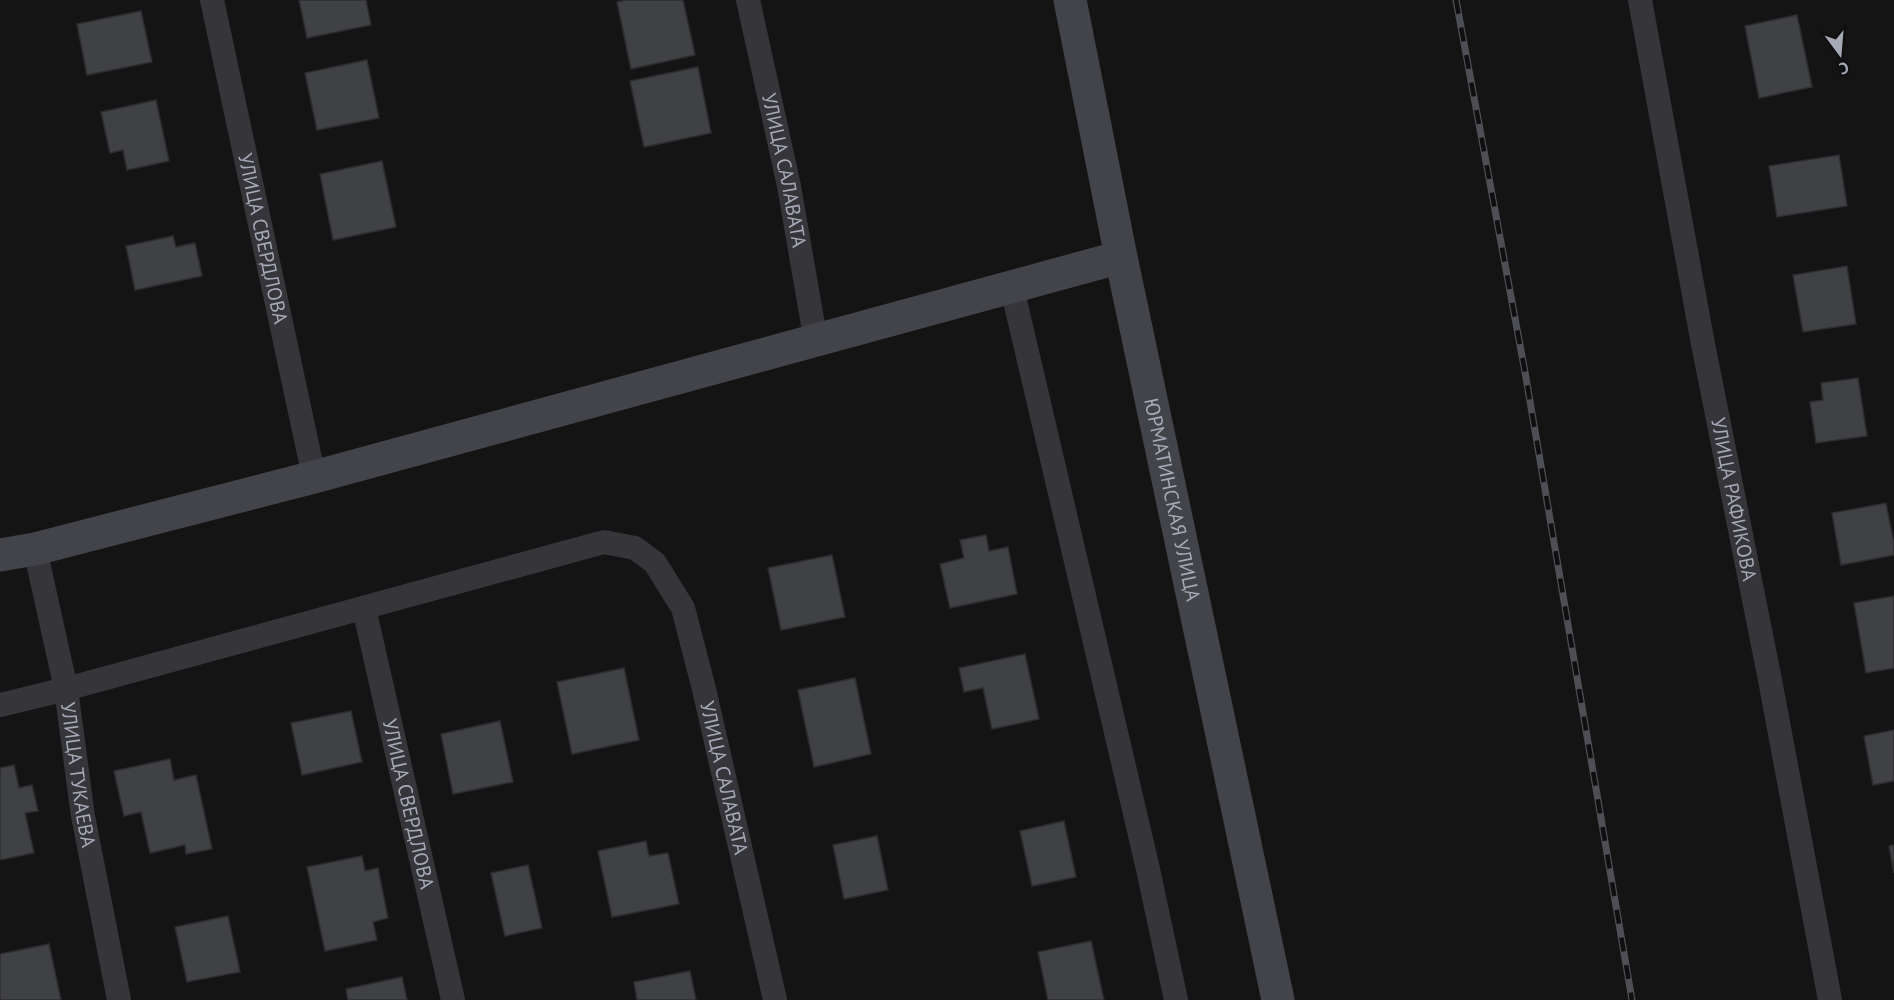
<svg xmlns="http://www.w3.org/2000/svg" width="1894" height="1000" viewBox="0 0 1894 1000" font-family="'PT Sans',sans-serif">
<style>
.building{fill:#404145;stroke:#2e2e31;stroke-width:1.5}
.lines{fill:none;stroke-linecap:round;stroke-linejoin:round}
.street{stroke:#35353a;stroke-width:24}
.secondary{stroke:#43444a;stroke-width:33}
.rail-casing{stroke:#4e4f55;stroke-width:7}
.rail{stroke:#0f0f10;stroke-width:4.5;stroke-dasharray:14;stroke-linecap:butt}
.labels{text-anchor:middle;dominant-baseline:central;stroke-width:4.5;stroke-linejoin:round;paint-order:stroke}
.street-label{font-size:20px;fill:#a6a9b6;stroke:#0f0f10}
</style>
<rect width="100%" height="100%" fill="#141415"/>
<g class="building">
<path d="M 299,0 L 366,0 L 371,25 L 307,38 Z"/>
<path d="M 626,0 L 683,0 L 695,55 L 631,69 L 617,2 Z"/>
<path d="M 141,11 L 152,62 L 87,75 L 77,24 Z"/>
<path d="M 1797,15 L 1812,87 L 1759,98 L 1745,26 Z"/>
<path d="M 367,60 L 379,118 L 317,130 L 305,73 Z"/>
<path d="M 698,67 L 711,133 L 644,147 L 630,81 Z"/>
<path d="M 156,100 L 169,161 L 127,170 L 123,150 L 110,153 L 101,112 Z"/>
<path d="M 1839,155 L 1847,206 L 1777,217 L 1769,166 Z"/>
<path d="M 382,161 L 396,227 L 333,240 L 320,174 Z"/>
<path d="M 173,236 L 176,247 L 195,243 L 202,276 L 135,290 L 126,246 Z"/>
<path d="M 1847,266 L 1856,324 L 1803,332 L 1793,275 Z"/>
<path d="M 1858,378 L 1867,436 L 1816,443 L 1810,402 L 1823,400 L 1821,383 Z"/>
<path d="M 1886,503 L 1894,543 L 1894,555 L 1841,565 L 1832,513 Z"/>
<path d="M 986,535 L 989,551 L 1008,547 L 1017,594 L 950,608 L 940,564 L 964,558 L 960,540 Z"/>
<path d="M 832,555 L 845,617 L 781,630 L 768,568 Z"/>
<path d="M 1894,596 L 1894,668 L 1866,673 L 1854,603 Z"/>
<path d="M 1025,654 L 1039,719 L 992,729 L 983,688 L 964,692 L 959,668 Z"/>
<path d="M 624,668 L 639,740 L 572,754 L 557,682 Z"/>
<path d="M 855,678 L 871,754 L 814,767 L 798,690 Z"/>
<path d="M 351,711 L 362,762 L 302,775 L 291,723 Z"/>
<path d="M 500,721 L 513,782 L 453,794 L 441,734 Z"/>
<path d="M 1894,730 L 1894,781 L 1873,785 L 1864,736 Z"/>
<path d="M 170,759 L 174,780 L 196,775 L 212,849 L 186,854 L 185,845 L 150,853 L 141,812 L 124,816 L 114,771 Z"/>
<path d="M 14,765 L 19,788 L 32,785 L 38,811 L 25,813 L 34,853 L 0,860 L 0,768 Z"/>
<path d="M 1064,821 L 1076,877 L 1032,886 L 1020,831 Z"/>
<path d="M 877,836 L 888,890 L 844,899 L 833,845 Z"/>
<path d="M 646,841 L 649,856 L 668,853 L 679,904 L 612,917 L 598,851 Z"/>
<path d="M 1894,845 L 1894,873 L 1889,846 Z"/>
<path d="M 362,856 L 365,871 L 378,868 L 388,918 L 373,922 L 377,940 L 325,951 L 307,867 Z"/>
<path d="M 528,865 L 542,928 L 505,936 L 491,873 Z"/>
<path d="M 228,916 L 240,972 L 187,982 L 175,927 Z"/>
<path d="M 1091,941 L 1104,1000 L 1048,1000 L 1038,952 Z"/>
<path d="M 49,944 L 61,1000 L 0,1000 L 0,954 Z"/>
<path d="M 690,971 L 696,1000 L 637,1000 L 634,982 Z"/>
<path d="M 402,977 L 407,1000 L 348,1000 L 346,989 Z"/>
</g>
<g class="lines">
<g class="street">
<path id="s1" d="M 212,0 L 314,477"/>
<path id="s2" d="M 748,0 L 789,186 L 816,342"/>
<path id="s3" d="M 1640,0 L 1703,344 L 1770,680 L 1830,1000"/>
<path d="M 1012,288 L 1148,869 L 1176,1000"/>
<path id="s4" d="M 35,549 L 66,689 L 83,816 L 119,1000"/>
<path id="s5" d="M 364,608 L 453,1000"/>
<path id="s6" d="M 0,705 L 66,689 L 604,542 L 635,548 L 655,563 L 683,608 L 704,689 L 775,1000"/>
</g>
<g class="secondary">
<path id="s7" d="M 1070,0 L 1121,257 L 1278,1000"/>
<path d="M 0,555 L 35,549 L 314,477 L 1121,257"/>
</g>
<defs>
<path id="rail" d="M 1456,0 L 1525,372 L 1632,1000"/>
</defs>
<use href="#rail" class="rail-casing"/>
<use href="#rail" class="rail"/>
</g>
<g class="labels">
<g class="street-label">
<text stroke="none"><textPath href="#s2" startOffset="174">УЛИЦА САЛАВАТА</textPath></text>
<text stroke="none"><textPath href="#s1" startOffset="244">УЛИЦА СВЕРДЛОВА</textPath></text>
<text stroke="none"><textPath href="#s7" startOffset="510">ЮРМАТИНСКАЯ УЛИЦА</textPath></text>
<text stroke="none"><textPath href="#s3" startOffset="508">УЛИЦА РАФИКОВА</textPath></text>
<text stroke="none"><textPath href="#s4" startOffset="230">УЛИЦА ТУКАЕВА</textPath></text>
<text stroke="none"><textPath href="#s6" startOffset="910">УЛИЦА САЛАВАТА</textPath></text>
<text stroke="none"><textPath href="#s5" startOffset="201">УЛИЦА СВЕРДЛОВА</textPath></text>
</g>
</g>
<g transform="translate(1840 54) rotate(164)" stroke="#0f0f10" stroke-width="4.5" paint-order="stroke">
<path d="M0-4.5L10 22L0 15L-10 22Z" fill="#a6a9b6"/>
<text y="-9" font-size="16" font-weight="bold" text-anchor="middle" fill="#a6a9b6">С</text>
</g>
</svg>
